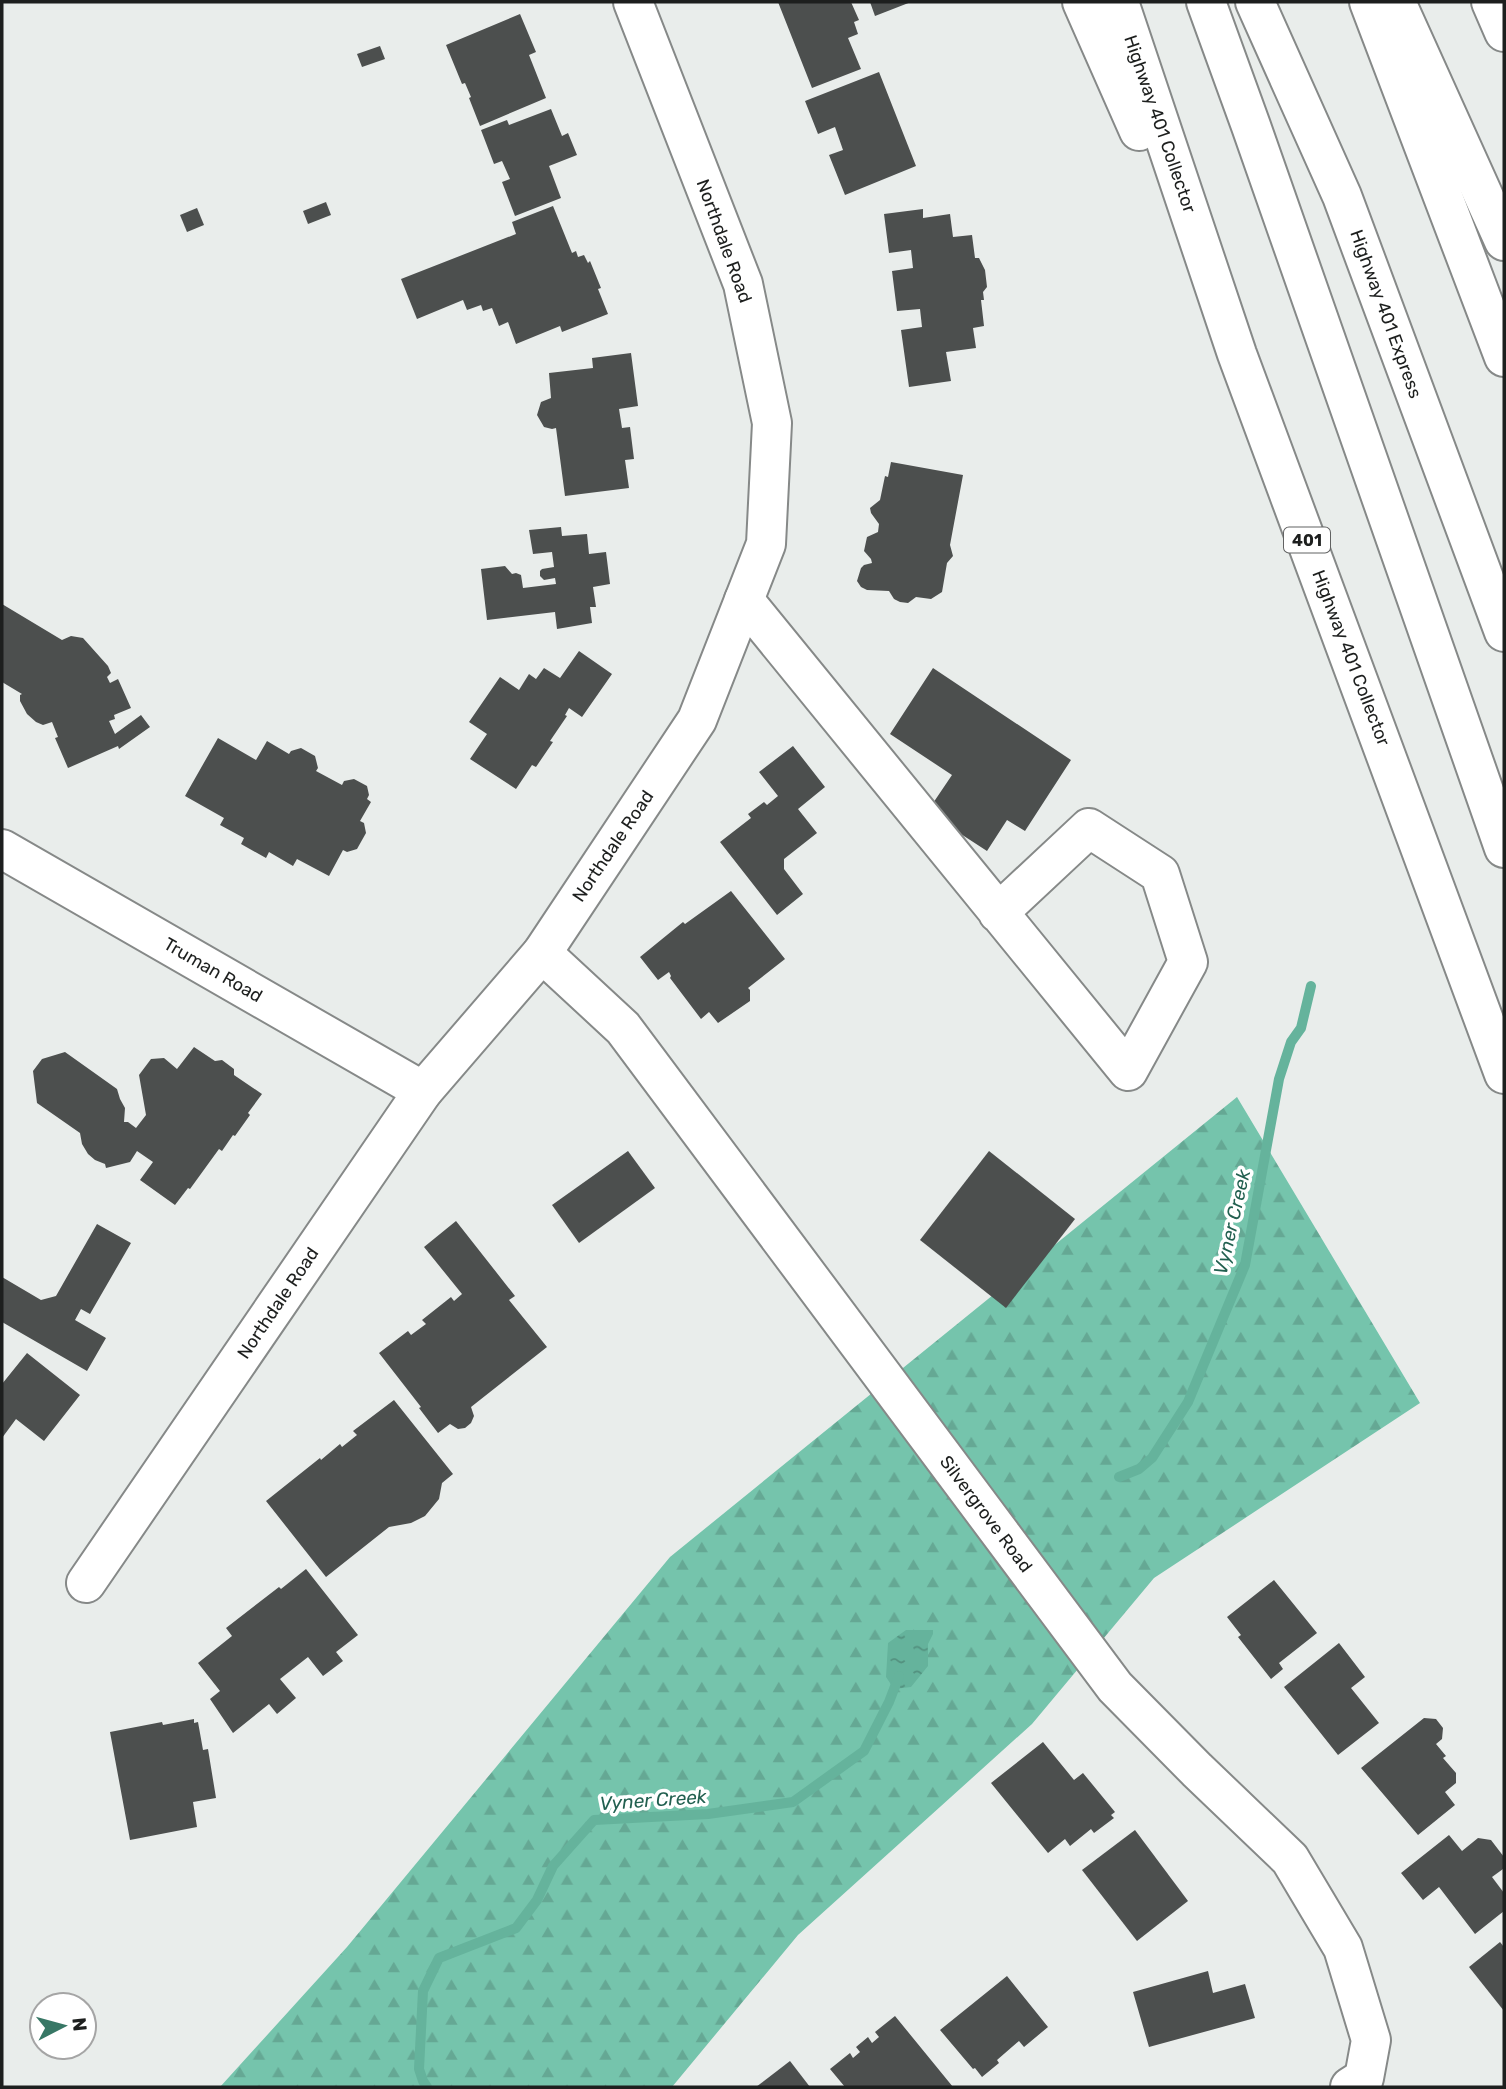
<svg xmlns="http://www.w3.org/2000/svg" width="1506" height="2089" viewBox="0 0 1506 2089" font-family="Rubik,sans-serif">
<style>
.forest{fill:url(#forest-firs)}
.water{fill:url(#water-ripples)}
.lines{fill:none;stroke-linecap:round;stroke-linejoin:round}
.stream{stroke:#65b39c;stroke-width:10}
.building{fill:#4c4f4e}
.minor-casing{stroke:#868988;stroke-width:42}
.highway-casing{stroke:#868988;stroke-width:42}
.minor{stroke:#fff;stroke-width:38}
.highway{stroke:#fff;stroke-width:38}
.labels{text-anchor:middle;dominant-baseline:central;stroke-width:7;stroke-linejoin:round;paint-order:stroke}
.shield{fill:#fff;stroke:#616262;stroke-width:2}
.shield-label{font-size:16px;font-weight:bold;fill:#1d1f1e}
.street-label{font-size:18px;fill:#1d1f1e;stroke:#fff}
.water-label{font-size:19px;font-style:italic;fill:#226050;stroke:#fff}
</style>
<defs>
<pattern id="forest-firs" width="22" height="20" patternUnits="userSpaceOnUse" patternTransform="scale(1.75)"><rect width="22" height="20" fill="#75c4ac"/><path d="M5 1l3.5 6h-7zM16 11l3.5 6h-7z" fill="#65a894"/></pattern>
<pattern id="water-ripples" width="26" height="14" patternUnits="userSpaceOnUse" patternTransform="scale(1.75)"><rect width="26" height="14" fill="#65b39c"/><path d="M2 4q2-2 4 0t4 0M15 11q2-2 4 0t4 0" fill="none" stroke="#53917f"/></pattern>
</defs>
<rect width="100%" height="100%" fill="#e9edeb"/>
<path class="forest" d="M 1237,1097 L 1420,1403 L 1154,1578 L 1032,1724 L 798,1935 L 672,2087 L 220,2087 L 347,1947 L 670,1557 Z"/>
<path class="water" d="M 906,1630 L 933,1630 L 933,1634 L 928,1644 L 928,1666 L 911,1687 L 894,1689 L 886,1677 L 888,1643 Z"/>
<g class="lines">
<g class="stream">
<path d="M 1119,1477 L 1139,1469 L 1152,1458 L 1188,1402 L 1245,1265 L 1279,1079 L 1291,1042 L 1301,1028 L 1311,986"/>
<path d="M 427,2087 L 423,2081 L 419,2069 L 423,1991 L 439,1958 L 516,1928 L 537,1900 L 553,1866 L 594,1820 L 708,1814 L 793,1802 L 864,1751 L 889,1702 L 899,1676"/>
</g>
</g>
<g class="building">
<path d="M 778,2 L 851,2 L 859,20 L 854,22 L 858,34 L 848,38 L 861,69 L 812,88 Z"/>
<path d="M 870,2 L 911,2 L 875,16 Z"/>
<path d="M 520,14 L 536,52 L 529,55 L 546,98 L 480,126 L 469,98 L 471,97 L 465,83 L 462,84 L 446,45 Z"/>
<path d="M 380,46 L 385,59 L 362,67 L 357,54 Z"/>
<path d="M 879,72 L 916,166 L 845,195 L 829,155 L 843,150 L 835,127 L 818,134 L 805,101 Z"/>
<path d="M 551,109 L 562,136 L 568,133 L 577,155 L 549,166 L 561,198 L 515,216 L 502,182 L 510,179 L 502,161 L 494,164 L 481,130 L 507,120 L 509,125 Z"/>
<path d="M 326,202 L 331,215 L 308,224 L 303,211 Z"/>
<path d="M 553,206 L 572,253 L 576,251 L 578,257 L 584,255 L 588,263 L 590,261 L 601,288 L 598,289 L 608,314 L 562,332 L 560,326 L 516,344 L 508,322 L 499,326 L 492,308 L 483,311 L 481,305 L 467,310 L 463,300 L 417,319 L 401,279 L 516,234 L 512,222 Z"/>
<path d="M 197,208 L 204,225 L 187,232 L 180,215 Z"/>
<path d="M 923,209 L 923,218 L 950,214 L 953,237 L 972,235 L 975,258 L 979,258 L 985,270 L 987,287 L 983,292 L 984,300 L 981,300 L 984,326 L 973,328 L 976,348 L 946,352 L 951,381 L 909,387 L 901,330 L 922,327 L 920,309 L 897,311 L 892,271 L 913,268 L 911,250 L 889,253 L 884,214 Z"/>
<path d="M 631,353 L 638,406 L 619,409 L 622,428 L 630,427 L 634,459 L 625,460 L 629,488 L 565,496 L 556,428 L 552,429 L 544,427 L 537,415 L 541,402 L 551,398 L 549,373 L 593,368 L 592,358 Z"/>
<path d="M 891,462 L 963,475 L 950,545 L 953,556 L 947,563 L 942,592 L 931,599 L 916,597 L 908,603 L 900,602 L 894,599 L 889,591 L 867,590 L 861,587 L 857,581 L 861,568 L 864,565 L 872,563 L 871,559 L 864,551 L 867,537 L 878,532 L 879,524 L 871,513 L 870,508 L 880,500 L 885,476 L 888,477 Z"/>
<path d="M 561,527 L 562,536 L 587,534 L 589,554 L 606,552 L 610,584 L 593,587 L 596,607 L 590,607 L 592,623 L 557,629 L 555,612 L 487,620 L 481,569 L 505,566 L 512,574 L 516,573 L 521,575 L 523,588 L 556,584 L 555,578 L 544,580 L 540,576 L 540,571 L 542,569 L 554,567 L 552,552 L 533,554 L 529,530 Z"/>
<path d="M 2,604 L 62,640 L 71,636 L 83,638 L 108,666 L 111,673 L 107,677 L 110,683 L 118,679 L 131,708 L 114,715 L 115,719 L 109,721 L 115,734 L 141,715 L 150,727 L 119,749 L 118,746 L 68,768 L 55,738 L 58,737 L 52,722 L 43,725 L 36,722 L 27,714 L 20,701 L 20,695 L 22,694 L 2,682 Z"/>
<path d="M 579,651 L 612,674 L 582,717 L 569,708 L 565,715 L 567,716 L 550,741 L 553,742 L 536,767 L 532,765 L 516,789 L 470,759 L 487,734 L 469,722 L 500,677 L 519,690 L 529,674 L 536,679 L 544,668 L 560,678 Z"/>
<path d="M 933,668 L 1071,760 L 1025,831 L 1007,820 L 987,851 L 927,812 L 952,775 L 890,734 Z"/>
<path d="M 218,738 L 256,760 L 267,741 L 289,754 L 291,751 L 301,748 L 315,756 L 318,768 L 316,771 L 342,785 L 344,781 L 354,779 L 367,786 L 369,795 L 367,799 L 371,802 L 360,821 L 364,823 L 366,833 L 357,849 L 347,852 L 343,850 L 329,876 L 297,859 L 293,866 L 269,852 L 266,858 L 241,844 L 244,838 L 220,825 L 224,818 L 185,796 Z"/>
<path d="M 793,746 L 825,787 L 798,809 L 817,833 L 784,859 L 784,869 L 803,894 L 777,915 L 720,842 L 751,818 L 748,814 L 764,802 L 767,805 L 778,796 L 759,772 Z"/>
<path d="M 731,891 L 785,959 L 748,988 L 750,990 L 750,1001 L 718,1023 L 709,1012 L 701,1019 L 670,978 L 671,976 L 669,972 L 658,980 L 640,957 L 683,922 L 685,924 Z"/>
<path d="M 194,1047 L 215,1061 L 222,1060 L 234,1069 L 234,1075 L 262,1094 L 248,1113 L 250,1115 L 235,1136 L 233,1135 L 222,1151 L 219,1149 L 190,1189 L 188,1188 L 175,1205 L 140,1180 L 153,1162 L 137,1151 L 130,1162 L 106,1168 L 105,1164 L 95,1160 L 88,1154 L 82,1144 L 80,1133 L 37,1103 L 33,1071 L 42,1059 L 65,1052 L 117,1089 L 120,1099 L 125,1108 L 124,1122 L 128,1122 L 136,1128 L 146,1115 L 139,1075 L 151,1059 L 164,1058 L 177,1069 Z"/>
<path d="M 628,1151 L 655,1188 L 579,1243 L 552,1205 Z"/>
<path d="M 989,1151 L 1075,1219 L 1006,1308 L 920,1240 Z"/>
<path d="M 456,1221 L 515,1296 L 509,1300 L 547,1347 L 471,1407 L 474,1416 L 471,1423 L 465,1428 L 458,1429 L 450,1424 L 438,1433 L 419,1408 L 421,1407 L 379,1353 L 408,1331 L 411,1335 L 426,1324 L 422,1320 L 451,1297 L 454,1301 L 462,1294 L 424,1247 Z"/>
<path d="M 97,1224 L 131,1243 L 90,1314 L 81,1309 L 75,1320 L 106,1338 L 87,1371 L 2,1322 L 2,1277 L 41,1300 L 56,1296 Z"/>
<path d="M 27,1353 L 80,1395 L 44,1441 L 16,1419 L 2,1438 L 2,1384 Z"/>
<path d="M 394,1400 L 453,1474 L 442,1483 L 439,1499 L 425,1516 L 411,1523 L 389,1527 L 326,1577 L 266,1501 L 320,1458 L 321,1460 L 340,1444 L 342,1447 L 357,1435 L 353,1431 Z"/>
<path d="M 306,1569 L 358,1635 L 336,1652 L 343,1661 L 323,1676 L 308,1657 L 280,1679 L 296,1698 L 277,1714 L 269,1704 L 233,1733 L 210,1699 L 220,1691 L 198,1663 L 232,1636 L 226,1628 L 279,1587 L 281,1589 Z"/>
<path d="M 1274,1580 L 1317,1633 L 1279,1663 L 1283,1669 L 1271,1679 L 1238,1637 L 1241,1635 L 1227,1617 Z"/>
<path d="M 1339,1643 L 1365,1677 L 1351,1688 L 1379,1723 L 1338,1755 L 1284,1687 Z"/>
<path d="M 1424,1718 L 1436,1719 L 1443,1728 L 1442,1739 L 1436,1744 L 1446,1756 L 1443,1758 L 1456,1773 L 1456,1783 L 1445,1792 L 1455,1805 L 1418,1835 L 1361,1768 Z"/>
<path d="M 194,1719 L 194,1723 L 198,1722 L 203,1750 L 208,1749 L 216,1798 L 193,1802 L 197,1827 L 130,1840 L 110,1732 L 162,1722 L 163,1725 Z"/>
<path d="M 1043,1742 L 1074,1780 L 1083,1773 L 1115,1812 L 1111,1815 L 1114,1818 L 1094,1833 L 1091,1829 L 1070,1846 L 1065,1839 L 1048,1853 L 991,1783 Z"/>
<path d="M 1135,1830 L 1188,1901 L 1137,1941 L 1082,1870 Z"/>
<path d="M 1449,1835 L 1462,1851 L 1478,1838 L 1491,1840 L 1504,1857 L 1503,1869 L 1492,1877 L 1504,1893 L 1504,1911 L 1475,1934 L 1439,1887 L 1423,1900 L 1401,1873 Z"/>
<path d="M 1500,1942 L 1504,1947 L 1504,2011 L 1469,1967 Z"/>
<path d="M 1208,1971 L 1213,1993 L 1245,1984 L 1255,2018 L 1149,2047 L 1133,1992 Z"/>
<path d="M 1007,1976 L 1048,2027 L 1024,2047 L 1019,2041 L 997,2060 L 999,2063 L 982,2077 L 975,2068 L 973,2069 L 940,2030 Z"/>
<path d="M 895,2016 L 953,2087 L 845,2087 L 830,2069 L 850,2053 L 853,2058 L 860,2052 L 856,2047 L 868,2037 L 872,2043 L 879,2037 L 875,2032 Z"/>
<path d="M 790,2061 L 810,2087 L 756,2087 Z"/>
</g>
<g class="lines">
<defs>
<g id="minor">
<path d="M 744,600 L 1128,1071 L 1188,962 L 1160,874 L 1089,828 L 998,913"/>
<path d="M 2,849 L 423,1091"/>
<path d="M 542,953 L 623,1028 L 1115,1687 L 1197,1770 L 1290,1859 L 1343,1948 L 1371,2040 L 1364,2078 L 1350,2087"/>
<path d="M 86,1583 L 423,1091 L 542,953 L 697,720 L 766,544 L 772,423 L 743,284 L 633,2"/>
</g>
<g id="highway">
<path d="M 1082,2 L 1139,131"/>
<path d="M 1119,2 L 1237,354 L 1504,1074"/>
<path d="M 1206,2 L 1251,126 L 1504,848"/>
<path d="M 1255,2 L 1342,196 L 1504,632"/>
<path d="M 1369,2 L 1504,357"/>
<path d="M 1396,2 L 1504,241"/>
<path d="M 1491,2 L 1504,32"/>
</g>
</defs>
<use href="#minor" class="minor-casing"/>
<use href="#highway" class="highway-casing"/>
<use href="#minor" class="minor"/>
<use href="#highway" class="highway"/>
</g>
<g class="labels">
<rect class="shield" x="1284" y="527.5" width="46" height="25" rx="5"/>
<g class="shield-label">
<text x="1307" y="540">401</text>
</g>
<g class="street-label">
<text transform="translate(1160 124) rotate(71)">Highway 401 Collector</text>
<text transform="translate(724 241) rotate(70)">Northdale Road</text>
<text transform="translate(1386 314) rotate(70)">Highway 401 Express</text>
<text transform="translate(1351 658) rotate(69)">Highway 401 Collector</text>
<text transform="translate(613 846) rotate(-56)">Northdale Road</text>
<text transform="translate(213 970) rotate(30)">Truman Road</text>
<text transform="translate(278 1303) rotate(-56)">Northdale Road</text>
<text transform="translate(986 1514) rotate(53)">Silvergrove Road</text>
</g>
<g class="water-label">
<text transform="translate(1232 1222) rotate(-77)">Vyner Creek</text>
<text transform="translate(653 1800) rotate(-4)">Vyner Creek</text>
</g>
</g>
<rect width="1506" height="2089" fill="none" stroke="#1d1f1e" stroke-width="7"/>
<g transform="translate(63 2026) rotate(84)"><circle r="33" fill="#ffffff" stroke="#a5a5a5" stroke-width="2"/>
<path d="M0-5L12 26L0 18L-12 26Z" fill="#377765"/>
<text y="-10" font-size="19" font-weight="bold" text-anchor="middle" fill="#1d1f1e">N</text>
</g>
</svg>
